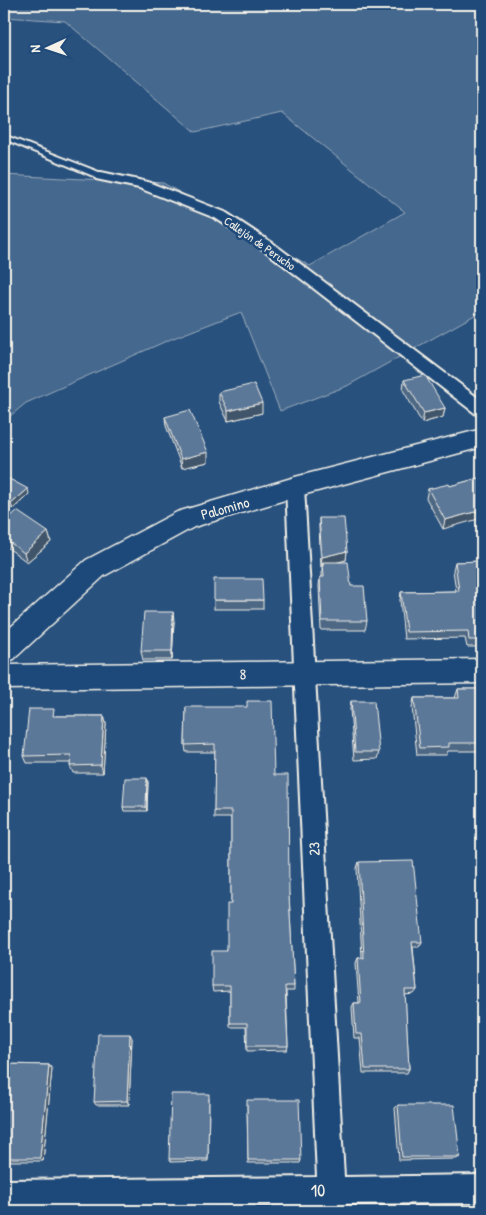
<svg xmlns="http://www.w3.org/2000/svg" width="486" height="1215" viewBox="0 0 486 1215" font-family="'Patrick Hand',sans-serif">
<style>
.green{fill:#45688e;stroke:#9cacbb}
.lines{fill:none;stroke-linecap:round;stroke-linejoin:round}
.lane-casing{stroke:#f4f1e8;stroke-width:4}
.street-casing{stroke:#f4f1e8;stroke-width:4}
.secondary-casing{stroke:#f4f1e8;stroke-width:3}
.lane{fill:#1f4a7a;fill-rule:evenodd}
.street{fill:#1f4a7a;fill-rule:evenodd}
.secondary{fill:#1f4a7a;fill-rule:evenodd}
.wall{fill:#4e6784;stroke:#f4f1e8}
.shaded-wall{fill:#40546b;stroke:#f4f1e8}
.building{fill:#5b7899;stroke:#f4f1e8}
.labels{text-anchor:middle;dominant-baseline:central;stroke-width:5;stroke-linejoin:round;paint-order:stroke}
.far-street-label{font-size:12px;fill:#f4f1e8;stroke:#1f4a7a}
.street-label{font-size:15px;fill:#f4f1e8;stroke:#1f4a7a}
.near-street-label{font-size:18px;fill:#f4f1e8;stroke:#1f4a7a}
</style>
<rect width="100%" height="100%" fill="#28517e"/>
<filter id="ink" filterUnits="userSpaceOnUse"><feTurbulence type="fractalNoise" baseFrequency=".02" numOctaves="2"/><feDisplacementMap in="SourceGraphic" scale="10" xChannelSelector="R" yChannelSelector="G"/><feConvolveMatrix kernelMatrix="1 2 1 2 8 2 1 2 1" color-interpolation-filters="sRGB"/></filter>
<g filter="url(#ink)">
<g class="green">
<path d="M 4,4 L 482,4 L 482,311 L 347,386 L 280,411 L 241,312 L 171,339 L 26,403 L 4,421 L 4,175 L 163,183 L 310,266 L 405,212 L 282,113 L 195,132 L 65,21 L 4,17 Z"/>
<path d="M 308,1199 L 308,1211 L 4,1211 L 4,1200 Z"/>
</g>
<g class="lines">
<defs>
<path id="lane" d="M 4,135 L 104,174 L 105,176 L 98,178 L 4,139 Z"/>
<g id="street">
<path d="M 101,172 L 148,182 L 225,212 L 274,244 L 482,401 L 482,416 L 476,414 L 264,250 L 215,218 L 139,188 L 96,179 L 94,176 L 96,173 Z"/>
<path d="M 295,480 L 302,482 L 304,487 L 344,1177 L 482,1175 L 482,1203 L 346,1204 L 346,1211 L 318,1211 L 318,1205 L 4,1208 L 4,1180 L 317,1177 L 286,487 L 288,482 Z"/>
</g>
<g id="secondary">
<path d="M 482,429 L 482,447 L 295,497 L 194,527 L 104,576 L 14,659 L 4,662 L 4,633 L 86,560 L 177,512 L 295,477 Z"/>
<path d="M 482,659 L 482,683 L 4,689 L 4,665 Z"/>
</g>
</defs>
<use href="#lane" class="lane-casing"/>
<use href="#street" class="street-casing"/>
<use href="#secondary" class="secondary-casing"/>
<use href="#lane" class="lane"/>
<use href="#street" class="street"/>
<use href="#secondary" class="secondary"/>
</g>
<g class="wall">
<path d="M 404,380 L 445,408 L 443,417 L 422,423 L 403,390 Z"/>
<path d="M 219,392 L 262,413 L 228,421 L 219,402 Z"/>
<path d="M 165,417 L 208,462 L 182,468 L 166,426 Z"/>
<path d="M 4,476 L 29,494 L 13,509 L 4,504 Z"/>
<path d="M 482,477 L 443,529 L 426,498 L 428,489 L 450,486 Z"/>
<path d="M 319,518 L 347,551 L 346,560 L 337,562 L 351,586 L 367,621 L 365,630 L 321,630 L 319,586 L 320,577 L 322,577 L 322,566 L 321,567 L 319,527 Z"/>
<path d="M 4,522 L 48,532 L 51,542 L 27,562 L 4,545 Z"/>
<path d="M 482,561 L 482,647 L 467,647 L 465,638 L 404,639 L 400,600 L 401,592 L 456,591 L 453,570 L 455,562 Z"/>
<rect x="214" y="600" width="49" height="9"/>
<path d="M 174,621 L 172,660 L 143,660 L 141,651 Z"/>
<path d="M 458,689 L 482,689 L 482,751 L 448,751 L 446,755 L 417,755 L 412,707 L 414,698 L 455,698 Z"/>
<path d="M 351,701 L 379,752 L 377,759 L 354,760 L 350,709 Z"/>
<path d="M 186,707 L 274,775 L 289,895 L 294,986 L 294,991 L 286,991 L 288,1046 L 287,1050 L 247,1051 L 246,1027 L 230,1027 L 230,991 L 213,992 L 212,986 L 227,951 L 231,904 L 231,818 L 214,818 L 215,752 L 186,752 L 185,745 Z"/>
<path d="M 56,716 L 104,716 L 106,724 L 103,773 L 73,773 L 70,766 L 71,763 L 27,763 L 24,756 Z"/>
<path d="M 148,782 L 147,811 L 124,811 L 123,807 Z"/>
<path d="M 359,862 L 422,942 L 419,947 L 413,947 L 417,990 L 414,994 L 405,995 L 409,1069 L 407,1073 L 363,1073 L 360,1038 L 354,1038 L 352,1007 L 354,1003 L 359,1003 L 356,963 L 358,958 L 362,958 L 357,868 Z"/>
<path d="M 132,1038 L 129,1105 L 96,1105 L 94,1102 Z"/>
<path d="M 4,1064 L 49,1065 L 52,1069 L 43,1161 L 4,1161 Z"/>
<path d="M 209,1098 L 208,1161 L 171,1162 L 169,1159 Z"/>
<path d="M 247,1104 L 301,1160 L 300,1163 L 248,1163 Z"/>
<path d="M 398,1105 L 460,1157 L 456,1159 L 399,1160 L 395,1108 Z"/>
</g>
<g class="shaded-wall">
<path d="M 262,403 L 262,413 L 228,421 L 228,411 Z"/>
<path d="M 445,408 L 443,417 L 422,423 L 424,413 Z"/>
<path d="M 208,452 L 208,462 L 182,468 L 181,459 Z"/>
<path d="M 28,489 L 29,494 L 13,509 L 11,504 Z"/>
<path d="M 482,510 L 482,518 L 443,529 L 445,520 Z"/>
<path d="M 48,532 L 51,542 L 27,562 L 24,553 Z"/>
<path d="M 347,551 L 346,560 L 323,566 L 323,562 L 322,566 L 321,567 L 322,557 Z"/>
<path d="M 173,612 L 174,621 L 172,660 L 172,651 Z"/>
<path d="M 104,716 L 106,724 L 103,773 L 101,765 Z"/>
<path d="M 147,778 L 148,782 L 147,811 L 146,807 Z"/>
<path d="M 130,1034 L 132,1038 L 129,1105 L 127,1101 Z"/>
<path d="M 49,1065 L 52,1069 L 43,1161 L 40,1158 Z"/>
</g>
<g class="building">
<path d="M 425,375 L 445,408 L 424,413 L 404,380 Z"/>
<path d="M 254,384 L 262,403 L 228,411 L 219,392 Z"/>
<path d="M 190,410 L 208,452 L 181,459 L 165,417 Z"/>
<path d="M 4,476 L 28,489 L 11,504 L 4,500 Z"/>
<path d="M 482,477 L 482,510 L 445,520 L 428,489 L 449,484 L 450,486 Z"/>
<path d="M 17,511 L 48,532 L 24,553 L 4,538 L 4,522 Z"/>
<path d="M 319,518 L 344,518 L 347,551 L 322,557 Z"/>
<path d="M 482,561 L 482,640 L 469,640 L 468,631 L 406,632 L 401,592 L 459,591 L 455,562 Z"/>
<path d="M 323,562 L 348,562 L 351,586 L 364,586 L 367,621 L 322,621 L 320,577 L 324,577 Z"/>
<path d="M 214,579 L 262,579 L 263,600 L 214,600 Z"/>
<path d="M 144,612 L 173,612 L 172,651 L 141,651 Z"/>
<path d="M 458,689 L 482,689 L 482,743 L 449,743 L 449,747 L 420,748 L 414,698 L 459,698 Z"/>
<path d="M 247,701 L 272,701 L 274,775 L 288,775 L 289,895 L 294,986 L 285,986 L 288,1046 L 247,1046 L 247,1023 L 230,1023 L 230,986 L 212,986 L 212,951 L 227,951 L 227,904 L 231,904 L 231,811 L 214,811 L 215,744 L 185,745 L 186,707 L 247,707 Z"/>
<path d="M 351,701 L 374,701 L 379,752 L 355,752 Z"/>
<path d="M 29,709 L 54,709 L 53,716 L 104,716 L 101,765 L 70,766 L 71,755 L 24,756 Z"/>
<path d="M 125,778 L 147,778 L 146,807 L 123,807 Z"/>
<path d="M 413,861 L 422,942 L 412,942 L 417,990 L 405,990 L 409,1069 L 365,1069 L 362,1034 L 356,1034 L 354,1003 L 361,1003 L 358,958 L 364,958 L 359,862 Z"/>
<path d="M 98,1034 L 130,1034 L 127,1101 L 94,1102 Z"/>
<path d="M 4,1064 L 49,1065 L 40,1158 L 4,1158 Z"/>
<path d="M 171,1094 L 209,1094 L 208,1159 L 169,1159 Z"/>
<path d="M 247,1100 L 299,1100 L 301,1160 L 248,1160 Z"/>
<path d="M 398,1105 L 454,1105 L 460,1157 L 402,1157 Z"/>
</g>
</g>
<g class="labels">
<g class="far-street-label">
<text transform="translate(260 243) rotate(35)">Callejón de Perucho</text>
</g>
<g class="street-label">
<text transform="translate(225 508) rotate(-16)">Palomino</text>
<text transform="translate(243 674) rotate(-1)">8</text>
<text transform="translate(314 849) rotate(-93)">23</text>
</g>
<g class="near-street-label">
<text transform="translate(318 1190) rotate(-1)">10</text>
</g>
</g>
<rect width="486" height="1215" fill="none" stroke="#1f4a7a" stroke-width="20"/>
<rect x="10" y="10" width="466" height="1195" fill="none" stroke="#f4f1e8" stroke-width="2" filter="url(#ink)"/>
<g transform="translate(48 48) rotate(267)" stroke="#1f4a7a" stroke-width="4" paint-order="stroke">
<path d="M0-4L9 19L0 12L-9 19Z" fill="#f4f1e8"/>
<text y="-8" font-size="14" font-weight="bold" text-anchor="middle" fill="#f4f1e8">N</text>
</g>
</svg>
